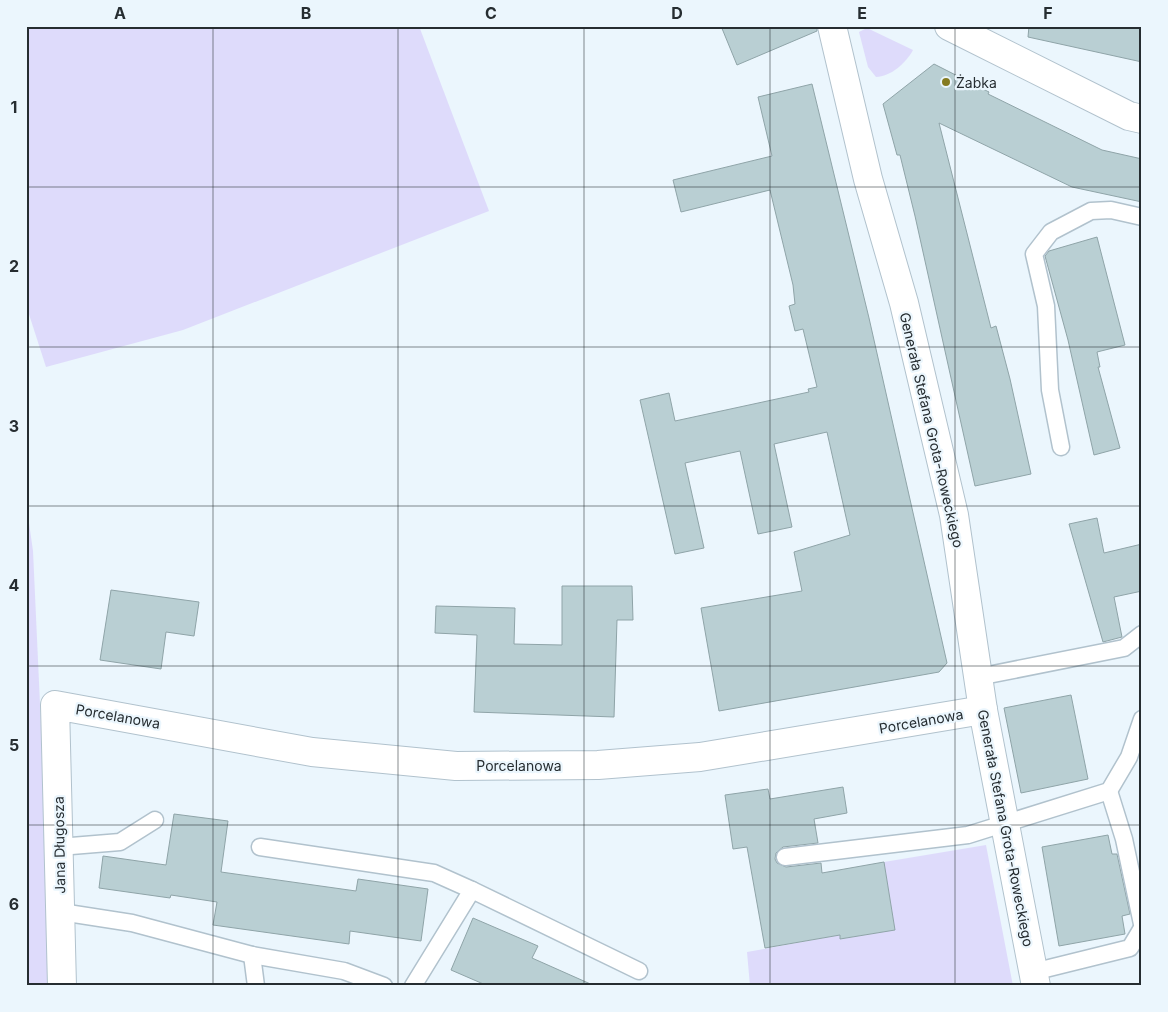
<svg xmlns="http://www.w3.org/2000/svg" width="1168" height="1012" viewBox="0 0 1168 1012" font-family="Inter,sans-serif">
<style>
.green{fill:#dedbfb}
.building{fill:#b9cfd3;stroke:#8fa4a8}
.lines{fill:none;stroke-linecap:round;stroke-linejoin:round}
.service-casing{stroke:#b1c2cd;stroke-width:19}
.minor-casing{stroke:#b1c2cd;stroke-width:30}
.tertiary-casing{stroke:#b1c2cd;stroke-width:30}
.service{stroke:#fff;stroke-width:16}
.minor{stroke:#fff;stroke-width:28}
.tertiary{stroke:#fff;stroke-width:28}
.grid{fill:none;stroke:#262d31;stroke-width:1;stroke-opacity:0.55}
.poi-dot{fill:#857b21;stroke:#ebf6fd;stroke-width:2}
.labels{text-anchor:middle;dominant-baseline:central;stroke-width:4.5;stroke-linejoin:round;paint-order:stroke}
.poi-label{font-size:14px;fill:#262d31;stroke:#ebf6fd;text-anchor:start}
.street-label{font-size:14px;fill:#262d31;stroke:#ebf6fd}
.neatline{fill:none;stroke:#262d31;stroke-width:2}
.grid-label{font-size:16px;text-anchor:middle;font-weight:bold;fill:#262d31}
</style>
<rect width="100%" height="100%" fill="#ebf6fd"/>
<g class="green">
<path d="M 26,26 L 419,26 L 489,211 L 183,330 L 46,367 L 26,305 Z"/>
<path d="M 867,28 L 913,50 C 906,63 890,77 876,77 L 868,67 L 859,32 Z"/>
<path d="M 26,502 L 33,551 L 41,726 L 48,986 L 26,986 Z"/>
<path d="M 986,845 L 1013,986 L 750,986 L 747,952 L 840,935 L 841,939 L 895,930 L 884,862 Z"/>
</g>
<g class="building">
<path d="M 721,26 L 817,26 L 817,31 L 737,65 Z"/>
<path d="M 1029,26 L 1142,26 L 1142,62 L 1028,37 Z"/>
<path d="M 934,64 L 989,92 L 988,94 L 1102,150 L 1142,159 L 1142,202 L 1072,187 L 939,123 L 991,328 L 996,326 L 1010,379 L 1031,474 L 975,486 L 915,216 L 900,155 L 897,155 L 883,104 Z"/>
<path d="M 812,84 L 869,318 L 947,663 L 939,672 L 719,711 L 701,608 L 802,591 L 794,552 L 850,535 L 827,432 L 774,444 L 792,527 L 758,534 L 740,451 L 685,463 L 704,548 L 675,554 L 640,400 L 669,393 L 675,421 L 809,392 L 808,389 L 817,387 L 803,329 L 795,331 L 789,306 L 795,304 L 793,285 L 770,190 L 681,212 L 673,180 L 772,156 L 758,97 Z"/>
<path d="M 1097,237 L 1125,345 L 1097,352 L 1100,367 L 1098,367 L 1120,448 L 1094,455 L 1068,340 L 1045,256 L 1049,251 Z"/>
<path d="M 1097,518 L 1104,553 L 1142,544 L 1142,591 L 1114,597 L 1122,637 L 1103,642 L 1069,524 Z"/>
<path d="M 562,586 L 632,586 L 633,620 L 617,620 L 614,717 L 474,712 L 477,635 L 435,633 L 436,606 L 515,608 L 514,644 L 562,645 Z"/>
<path d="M 111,590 L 199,602 L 194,636 L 166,632 L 161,669 L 100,660 Z"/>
<path d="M 1071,695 L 1088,779 L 1021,793 L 1004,708 Z"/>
<path d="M 843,787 L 847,813 L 814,819 L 818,843 L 783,847 L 776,853 L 775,859 L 777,863 L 786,867 L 821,863 L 822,873 L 884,862 L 895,930 L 840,939 L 840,935 L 765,948 L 747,847 L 733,849 L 725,795 L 768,789 L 770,799 Z"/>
<path d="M 174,814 L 228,821 L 221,872 L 356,891 L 358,879 L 428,889 L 421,941 L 350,931 L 349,944 L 213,925 L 217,902 L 171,895 L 170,898 L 99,888 L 103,856 L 166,865 Z"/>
<path d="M 1108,835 L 1112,854 L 1117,854 L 1130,914 L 1122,916 L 1125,934 L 1059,946 L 1042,847 Z"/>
<path d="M 473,918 L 538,946 L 532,958 L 595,986 L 488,986 L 451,970 Z"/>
</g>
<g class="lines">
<defs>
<g id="service">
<path d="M 1061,447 L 1050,390 L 1046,306 L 1034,254 L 1051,232 L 1091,211 L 1111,210 L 1142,217"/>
<path d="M 978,677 L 1124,648 L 1142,634"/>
<path d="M 1109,791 L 1124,839 L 1142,924"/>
<path d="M 59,847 L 120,842 L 155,820"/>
<path d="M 260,847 L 434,873 L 472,890"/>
<path d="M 785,857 L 968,835 L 1109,791 L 1129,757 L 1142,719"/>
<path d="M 61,912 L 132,923 L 252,955 L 344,971 L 384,986"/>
<path d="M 252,955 L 256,986"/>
<path d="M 1033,972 L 1130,948 L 1142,928"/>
<path d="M 413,986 L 472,890 L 639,971"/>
</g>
<g id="minor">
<path d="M 832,26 L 868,179 L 904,303 L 954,515 L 983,710 L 1036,986"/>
<path d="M 62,986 L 55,705 L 312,752 L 456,766 L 598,765 L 700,757 L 983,710"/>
</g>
<path id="tertiary" d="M 949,26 L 1129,116 L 1142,119"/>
</defs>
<use href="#service" class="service-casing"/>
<use href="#minor" class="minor-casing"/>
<use href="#tertiary" class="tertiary-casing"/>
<use href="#service" class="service"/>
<use href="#minor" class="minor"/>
<use href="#tertiary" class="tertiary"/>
</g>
<path class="grid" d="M 213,26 L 213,986M 398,26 L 398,986M 584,26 L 584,986M 770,26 L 770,986M 955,26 L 955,986M 26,187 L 1142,187M 26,347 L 1142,347M 26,506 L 1142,506M 26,666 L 1142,666M 26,825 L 1142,825"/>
<circle class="poi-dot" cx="946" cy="82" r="5"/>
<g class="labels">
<g class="poi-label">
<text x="956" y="82">Żabka</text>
</g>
<g class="street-label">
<text transform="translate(932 430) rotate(77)">Generała Stefana Grota-Roweckiego</text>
<text transform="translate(118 716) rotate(10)">Porcelanowa</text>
<text transform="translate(921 721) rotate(-10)">Porcelanowa</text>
<text x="519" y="765">Porcelanowa</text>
<text transform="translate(1006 828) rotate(79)">Generała Stefana Grota-Roweckiego</text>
<text transform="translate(59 845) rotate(-91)">Jana Długosza</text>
</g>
</g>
<rect width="1168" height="1012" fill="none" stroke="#ebf6fd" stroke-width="55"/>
<rect x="28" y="28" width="1112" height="956" class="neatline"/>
<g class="grid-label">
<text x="120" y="19">A</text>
<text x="306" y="19">B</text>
<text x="491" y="19">C</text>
<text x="677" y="19">D</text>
<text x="862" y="19">E</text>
<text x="1048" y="19">F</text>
<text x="14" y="113">1</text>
<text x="14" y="272">2</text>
<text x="14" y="432">3</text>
<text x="14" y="591">4</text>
<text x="14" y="751">5</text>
<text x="14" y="910">6</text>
</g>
</svg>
